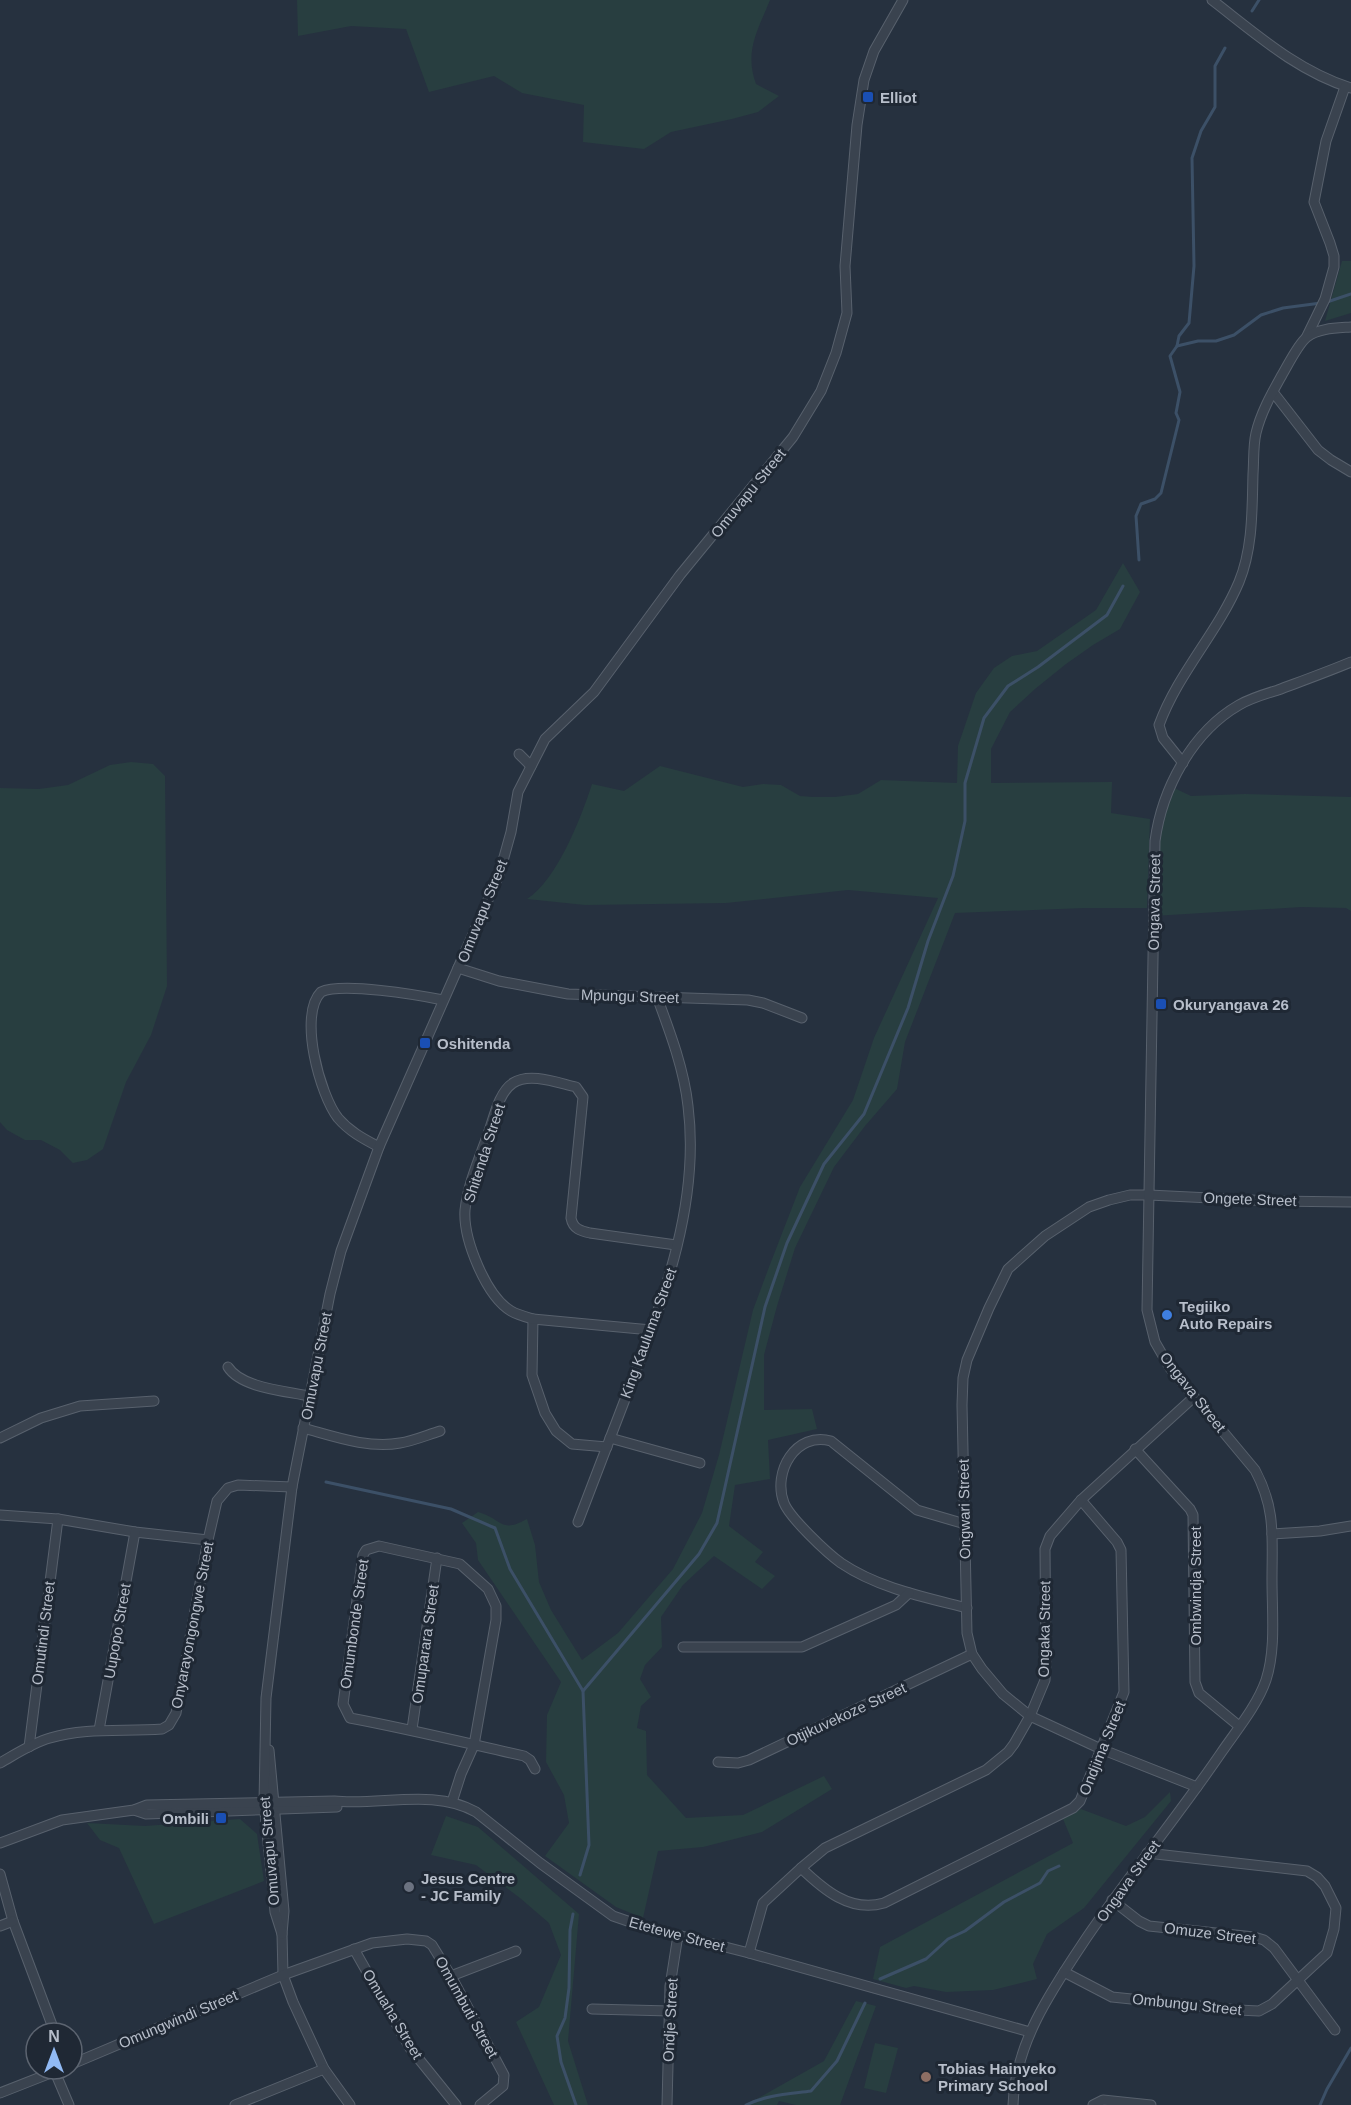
<svg xmlns="http://www.w3.org/2000/svg" width="1351" height="2105" viewBox="0 0 1351 2105" font-family="Helvetica,sans-serif">
<style>
.green{fill:#283e40}
.lines{fill:none;stroke-linecap:round;stroke-linejoin:round}
.stream{stroke:#3c5067;stroke-width:3}
.minor-casing{stroke:#58616d;stroke-width:11}
.minor{stroke:#3a434f;stroke-width:9}
.transit-dot{fill:#1a4fb4;stroke:#1f2834;stroke-width:2}
.shop-dot{fill:#3f7fe0;stroke:#1f2834;stroke-width:2}
.worship-dot{fill:#6b7280;stroke:#1f2834;stroke-width:2}
.education-dot{fill:#8d6e63;stroke:#1f2834;stroke-width:2}
.labels{text-anchor:middle;dominant-baseline:central;stroke-width:6;stroke-linejoin:round;paint-order:stroke}
.poi-label{font-size:15px;font-weight:bold;fill:#b7beca;stroke:#1f2834;text-anchor:start}
.street-label{font-size:15px;fill:#b7beca;stroke:#1f2834}
</style>
<rect width="100%" height="100%" fill="#26313f"/>
<g class="green">
<path d="M 297,0 L 770,0 C 758,30 744,51 756,84 L 779,96 L 758,112 L 732,119 L 671,132 L 644,149 L 583,142 L 584,105 L 522,93 L 494,76 L 429,92 L 406,29 L 351,26 L 298,36 Z"/>
<path d="M 1342,261 L 1351,261 L 1351,313 L 1325,321 Z"/>
<path d="M 1123,563 L 1140,592 L 1120,629 L 1093,645 L 1066,664 L 1035,689 L 1010,712 L 991,749 L 991,783 L 1112,782 L 1111,813 L 1150,819 L 1147,908 L 1084,908 L 955,913 L 905,1042 L 897,1089 L 865,1126 L 834,1167 L 795,1248 L 777,1306 L 764,1355 L 764,1410 L 812,1409 L 817,1429 L 768,1440 L 770,1479 L 735,1485 L 729,1526 L 763,1552 L 755,1562 L 775,1576 L 762,1589 L 714,1556 L 683,1585 L 661,1617 L 662,1647 L 645,1665 L 640,1679 L 651,1697 L 641,1706 L 637,1728 L 646,1731 L 647,1775 L 686,1818 L 743,1815 L 824,1776 L 832,1789 L 762,1832 L 703,1847 L 658,1851 L 643,1918 L 616,1907 L 545,1856 L 569,1823 L 564,1795 L 546,1762 L 547,1715 L 561,1682 L 478,1560 L 476,1543 L 462,1523 L 478,1512 C 503,1519 500,1534 527,1519 L 535,1545 L 539,1582 L 551,1610 L 582,1660 L 618,1633 L 673,1569 L 702,1513 L 719,1455 L 753,1310 L 769,1267 L 800,1187 L 853,1100 L 874,1038 L 938,898 L 848,890 L 726,903 L 585,905 L 527,899 C 557,880 581,818 592,784 L 624,791 L 660,766 L 743,787 L 763,784 L 781,785 L 800,796 L 813,797 L 835,797 L 858,794 L 881,780 L 957,783 L 958,746 L 976,693 L 994,668 L 1012,656 L 1037,651 L 1096,610 Z"/>
<path d="M 131,762 L 153,764 L 165,776 L 167,986 L 151,1035 L 126,1082 L 103,1149 L 87,1160 L 73,1163 L 60,1150 L 41,1140 L 25,1140 L 7,1130 L 0,1122 L 0,788 L 39,789 L 68,785 L 110,765 Z"/>
<path d="M 1170,786 L 1191,796 L 1245,794 L 1351,797 L 1351,911 L 1346,908 L 1301,907 L 1153,916 L 1155,841 Z"/>
<path d="M 1170,1792 L 1171,1801 L 1084,1908 L 1047,1934 L 1033,1964 L 1037,1979 L 993,1990 L 946,1992 L 914,1986 L 906,1988 L 873,1979 L 880,1947 L 1073,1843 L 1063,1819 L 1081,1809 L 1126,1826 L 1145,1817 Z"/>
<path d="M 446,1816 L 478,1827 L 579,1914 L 568,2041 L 588,2105 L 554,2105 L 516,2022 L 539,2007 L 561,1955 L 549,1923 L 520,1898 L 476,1865 L 431,1855 Z"/>
<path d="M 240,1819 L 257,1834 L 264,1881 L 154,1924 L 119,1848 L 100,1840 L 87,1823 L 145,1826 Z"/>
<path d="M 856,2001 L 876,2006 L 840,2105 L 796,2105 L 779,2101 L 777,2105 L 746,2105 L 824,2061 Z"/>
<path d="M 875,2043 L 898,2048 L 886,2093 L 864,2088 Z"/>
</g>
<g class="lines">
<g class="stream">
<path d="M 1252,11 L 1259,0"/>
<path d="M 1327,302 L 1351,294"/>
<path d="M 1177,346 L 1198,341 L 1216,341 L 1234,335 L 1261,315 L 1283,308 L 1321,303"/>
<path d="M 1139,560 L 1136,516 L 1141,504 L 1155,499 L 1161,493 L 1179,420 L 1176,413 L 1180,392 L 1170,356 L 1177,346 L 1179,336 L 1189,323 L 1194,266 L 1192,158 L 1201,131 L 1215,107 L 1215,66 L 1225,48"/>
<path d="M 326,1482 L 451,1509 L 495,1528 L 510,1569 L 583,1691 L 589,1845 L 580,1875"/>
<path d="M 583,1691 L 699,1554 L 717,1523 L 765,1307 L 787,1243 L 824,1164 L 864,1114 L 908,1008 L 928,941 L 953,876 L 965,821 L 965,783 L 984,718 L 1008,686 L 1038,667 L 1107,615 L 1123,586"/>
<path d="M 573,1914 L 570,1930 L 569,1988 L 565,2018 L 557,2036 L 561,2062 L 576,2105"/>
<path d="M 880,1979 L 926,1959 L 948,1939 L 965,1931 L 1004,1902 L 1040,1883 L 1048,1871 L 1059,1866"/>
<path d="M 746,2105 C 766,2095 789,2094 811,2091 L 837,2061 L 865,2003"/>
<path d="M 1320,2105 L 1327,2089 L 1351,2048"/>
</g>
<defs>
<g id="minor">
<path d="M 1212,0 C 1256,34 1297,71 1351,88"/>
<path d="M 1307,336 L 1325,299 L 1334,267 L 1334,256 L 1330,243 L 1314,202 L 1326,141 L 1345,87"/>
<path d="M 1273,392 L 1318,450 L 1331,460 L 1351,472"/>
<path d="M 519,754 L 531,766"/>
<path d="M 1183,763 L 1163,738 L 1159,725 C 1178,673 1218,632 1239,582 C 1253,548 1252,509 1253,474 C 1254,460 1253,446 1256,433 C 1261,412 1272,393 1282,375 C 1288,365 1298,344 1307,337 C 1318,328 1338,328 1351,327"/>
<path d="M 458,968 L 499,981 L 568,994 L 748,1000 L 763,1003 L 802,1018"/>
<path d="M 379,1147 C 364,1139 350,1132 338,1118 C 320,1095 298,1015 321,992 C 342,982 418,995 443,1000"/>
<path d="M 533,1319 L 532,1375 L 545,1413 L 556,1431 L 572,1444 L 607,1447"/>
<path d="M 651,1330 L 533,1319 C 526,1317 518,1315 511,1311 C 486,1296 463,1239 465,1210 C 468,1183 480,1157 489,1131 C 494,1117 499,1092 513,1083 C 530,1072 558,1083 576,1087 L 583,1097 L 571,1218 C 573,1229 581,1231 590,1233 L 676,1245"/>
<path d="M 228,1367 C 241,1388 286,1391 309,1396"/>
<path d="M 303,1428 C 333,1436 368,1449 400,1443 C 413,1441 427,1435 440,1431"/>
<path d="M 0,1438 L 41,1418 L 80,1406 L 154,1401"/>
<path d="M 610,1438 L 700,1463"/>
<path d="M 1135,1449 L 1190,1509 L 1193,1515 L 1195,1682 L 1199,1693 L 1239,1726"/>
<path d="M 0,1515 L 58,1519 L 135,1532 L 208,1540"/>
<path d="M 578,1522 C 596,1475 614,1428 632,1381 C 665,1295 700,1201 688,1106 C 684,1069 670,1032 657,997"/>
<path d="M 965,1524 L 917,1510 L 831,1441 C 796,1431 772,1472 784,1503 C 790,1518 827,1553 841,1563 C 878,1588 924,1597 967,1608"/>
<path d="M 1272,1534 L 1320,1531 L 1351,1526"/>
<path d="M 683,1647 L 802,1647 L 896,1605 L 909,1593"/>
<path d="M 412,1729 L 437,1558"/>
<path d="M 99,1730 L 135,1532"/>
<path d="M 29,1747 L 58,1519"/>
<path d="M 269,1750 L 284,1911 L 282,1934 L 283,1975 L 293,2002 L 324,2069 L 350,2105"/>
<path d="M 718,1762 L 738,1763 L 749,1760 L 972,1654"/>
<path d="M 0,1763 C 16,1754 32,1743 50,1738 C 86,1727 124,1732 162,1729 L 169,1725 L 176,1713 L 208,1540 L 217,1501 L 228,1488 L 238,1485 L 292,1487"/>
<path d="M 1197,1787 L 1101,1749 L 1030,1716 L 1003,1694 L 982,1669 L 972,1654 L 967,1633 L 962,1405 L 963,1378 L 967,1360 L 989,1308 L 1008,1269 L 1045,1236 L 1089,1207 L 1109,1200 L 1130,1195 L 1149,1195 L 1273,1201 L 1351,1202"/>
<path d="M 452,1802 L 461,1774 L 474,1745 L 496,1620 L 496,1606 L 488,1589 L 460,1564 L 379,1546 L 366,1550 L 363,1555 L 343,1704 L 350,1718 C 409,1729 466,1743 524,1756 L 530,1760 L 535,1769"/>
<path d="M 134,1810 L 146,1814 L 337,1807"/>
<path d="M 0,1843 L 62,1820 L 134,1810 L 147,1805 L 334,1801 C 380,1806 434,1788 476,1812 L 540,1863 L 613,1916 L 642,1926 L 749,1953 L 1030,2032"/>
<path d="M 801,1868 C 823,1889 850,1913 884,1903 L 1073,1808 L 1080,1801 L 1124,1692 L 1121,1550 L 1117,1542 L 1081,1500"/>
<path d="M 0,1874 L 13,1921 L 55,2033"/>
<path d="M 1112,1900 L 1139,1921 L 1149,1926 L 1254,1937 L 1264,1940 L 1274,1948 L 1335,2030"/>
<path d="M 0,1926 L 13,1921"/>
<path d="M 282,1934 L 275,1912 L 264,1803 L 266,1698 L 292,1487 L 330,1294 L 341,1251 L 379,1147 L 499,875 L 511,832 L 518,792 L 545,739 L 594,692 L 680,575 L 793,437 L 821,391 L 836,353 L 847,313 L 845,266 L 857,125 L 864,80 L 874,51 L 903,0"/>
<path d="M 354,1949 L 410,2048 L 456,2105"/>
<path d="M 749,1953 L 763,1903 L 801,1868 L 825,1848 L 986,1770 L 1008,1752 L 1014,1744 L 1030,1716 L 1045,1680 L 1046,1661 L 1045,1549 L 1050,1536 L 1081,1500 L 1194,1397"/>
<path d="M 1064,1972 L 1112,1997 L 1238,2010 L 1259,2011 L 1272,2004 L 1327,1953 L 1334,1929 L 1336,1908 L 1325,1886 L 1317,1877 L 1307,1871 L 1147,1853"/>
<path d="M 451,1976 L 516,1951"/>
<path d="M 592,2009 L 670,2011"/>
<path d="M 72,2064 L 283,1975 L 372,1943 L 407,1939 L 426,1941 L 432,1945 L 451,1976 L 504,2075 L 503,2086 L 480,2105"/>
<path d="M 55,2072 L 69,2105"/>
<path d="M 0,2093 L 61,2069"/>
<path d="M 235,2105 L 324,2069"/>
<path d="M 667,2105 L 670,1986 L 678,1935"/>
<path d="M 1013,2105 C 1015,2042 1053,1988 1087,1937 C 1130,1874 1178,1816 1221,1753 C 1236,1731 1257,1706 1266,1680 C 1276,1649 1272,1613 1272,1580 C 1272,1537 1276,1509 1255,1470 L 1170,1368 L 1155,1342 L 1147,1310 L 1155,841 C 1162,789 1192,732 1239,705 C 1251,698 1265,694 1278,690 C 1302,681 1327,672 1351,662"/>
<path d="M 1093,2105 L 1103,2100 L 1151,2105"/>
</g>
</defs>
<use href="#minor" class="minor-casing"/>
<use href="#minor" class="minor"/>
</g>
<g class="transit-dot">
<rect x="862" y="91" width="12" height="12" rx="3"/>
<rect x="1155" y="998" width="12" height="12" rx="3"/>
<rect x="419" y="1037" width="12" height="12" rx="3"/>
<rect x="215" y="1812" width="12" height="12" rx="3"/>
</g>
<circle class="shop-dot" cx="1167" cy="1315" r="6"/>
<circle class="worship-dot" cx="409" cy="1887" r="6"/>
<circle class="education-dot" cx="926" cy="2077" r="6"/>
<g class="labels">
<g class="poi-label">
<text x="880" y="97">Elliot</text>
<text x="1173" y="1004">Okuryangava 26</text>
<text x="437" y="1043">Oshitenda</text>
<text x="1179" y="1306">Tegiiko<tspan x="1179" dy="17">Auto Repairs</tspan></text>
<text x="209" y="1818" text-anchor="end">Ombili</text>
<text x="421" y="1878">Jesus Centre<tspan x="421" dy="17">- JC Family</tspan></text>
<text x="938" y="2068">Tobias Hainyeko<tspan x="938" dy="17">Primary School</tspan></text>
</g>
<g class="street-label">
<text transform="translate(748 493) rotate(-51)">Omuvapu Street</text>
<text transform="translate(1154 902) rotate(-89)">Ongava Street</text>
<text transform="translate(482 911) rotate(-68)">Omuvapu Street</text>
<text transform="translate(630 996) rotate(2)">Mpungu Street</text>
<text transform="translate(484 1153) rotate(-72)">Shitenda Street</text>
<text transform="translate(1250 1199) rotate(2)">Ongete Street</text>
<text transform="translate(648 1333) rotate(-70)">King Kauluma Street</text>
<text transform="translate(316 1366) rotate(-79)">Omuvapu Street</text>
<text transform="translate(1193 1392) rotate(52)">Ongava Street</text>
<text transform="translate(964 1509) rotate(-91)">Ongwari Street</text>
<text transform="translate(1195 1586) rotate(-90)">Ombwindja Street</text>
<text transform="translate(354 1624) rotate(-82)">Omumbonde Street</text>
<text transform="translate(192 1625) rotate(-79)">Onyarayongongwe Street</text>
<text transform="translate(1044 1629) rotate(-89)">Ongaka Street</text>
<text transform="translate(117 1631) rotate(-80)">Uupopo Street</text>
<text transform="translate(43 1633) rotate(-83)">Omutindi Street</text>
<text transform="translate(425 1644) rotate(-82)">Omuparara Street</text>
<text transform="translate(846 1714) rotate(-25)">Otjikuvekoze Street</text>
<text transform="translate(1102 1748) rotate(-68)">Ondjima Street</text>
<text transform="translate(269 1851) rotate(-95)">Omuvapu Street</text>
<text transform="translate(1128 1881) rotate(-54)">Ongava Street</text>
<text transform="translate(1210 1933) rotate(7)">Omuze Street</text>
<text transform="translate(677 1934) rotate(15)">Etetewe Street</text>
<text transform="translate(1187 2004) rotate(6)">Ombungu Street</text>
<text transform="translate(467 2007) rotate(61)">Omumbuti Street</text>
<text transform="translate(393 2014) rotate(59)">Omuaha Street</text>
<text transform="translate(178 2019) rotate(-23)">Omungwindi Street</text>
<text transform="translate(670 2020) rotate(-87)">Ondje Street</text>
</g>
</g>
<g transform="translate(54 2051)"><circle r="28" fill="#1f2834" stroke="#5c6470" stroke-width="1.5"/>
<path d="M0-4.5L10 22L0 15L-10 22Z" fill="#91baf4"/>
<text y="-9" font-size="16" font-weight="bold" text-anchor="middle" fill="#b7beca">N</text>
</g>
</svg>
